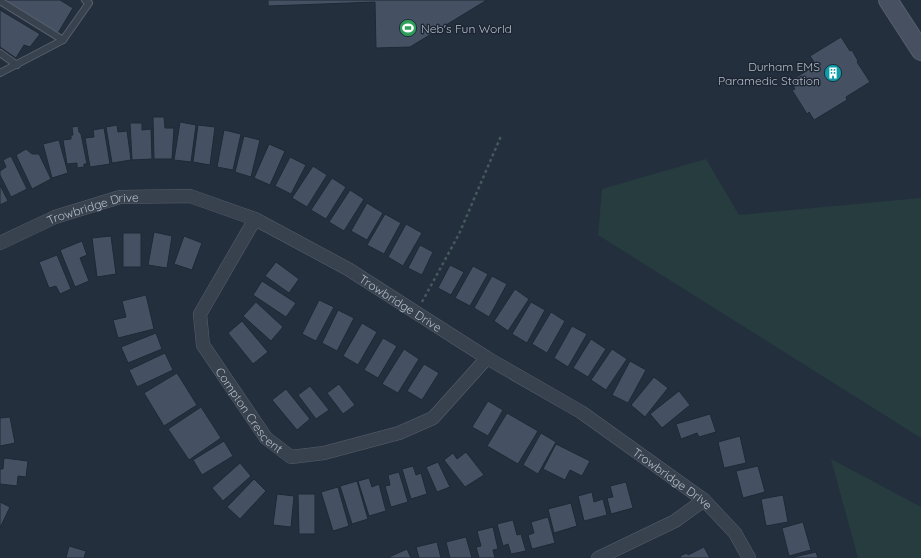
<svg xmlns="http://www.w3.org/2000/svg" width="921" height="558" viewBox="0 0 921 558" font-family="Quicksand,sans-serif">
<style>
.green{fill:#263c3f}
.building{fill:#455162;stroke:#1f2835}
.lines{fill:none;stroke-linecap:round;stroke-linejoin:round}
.lane-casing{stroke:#565f6c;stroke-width:8}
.street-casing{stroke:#565f6c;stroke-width:14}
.secondary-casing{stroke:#565f6c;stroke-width:20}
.path{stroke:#44595c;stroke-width:2.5;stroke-dasharray:3 3;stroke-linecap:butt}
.lane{stroke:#38414e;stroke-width:6}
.street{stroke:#38414e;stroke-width:13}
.secondary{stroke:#465061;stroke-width:18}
.labels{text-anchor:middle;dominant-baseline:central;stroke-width:3;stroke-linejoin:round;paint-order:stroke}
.poi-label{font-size:12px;fill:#b4bcc9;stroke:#1d2633;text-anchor:start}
.street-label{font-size:12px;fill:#b4bcc9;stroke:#1d2633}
</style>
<rect width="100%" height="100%" fill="#242f3e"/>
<g class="green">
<path d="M 706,159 L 739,215 L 921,198 L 921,438 L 598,235 L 602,189 Z"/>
<path d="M 831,459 L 921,507 L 921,558 L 858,558 Z"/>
</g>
<g class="building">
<path d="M 4,0 L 60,0 L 73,8 L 58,33 Z"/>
<path d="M 268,0 L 487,0 L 410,47 L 376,48 L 375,2 L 268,6 Z"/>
<path d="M 0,10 L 40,34 L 30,47 L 24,45 L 16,58 L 0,47 Z"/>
<path d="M 841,37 L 850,51 L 852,50 L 858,61 L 857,62 L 870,82 L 846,97 L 847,100 L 814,120 L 809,112 L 807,114 L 792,90 L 795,89 L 790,81 L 816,65 L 810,56 Z"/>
<path d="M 153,117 L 164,117 L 165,128 L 174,128 L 172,159 L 154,159 Z"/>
<path d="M 180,122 L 196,125 L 191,162 L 174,160 Z"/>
<path d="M 130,123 L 142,123 L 142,130 L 151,129 L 152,159 L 132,160 Z"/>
<path d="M 117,125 L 118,132 L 127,131 L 131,160 L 112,163 L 106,127 Z"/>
<path d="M 198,125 L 215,127 L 210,165 L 193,162 Z"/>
<path d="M 78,126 L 79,132 L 81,134 L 87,164 L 84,164 L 84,167 L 77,168 L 77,163 L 67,164 L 63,140 L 71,139 L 71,135 L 73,135 L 72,127 Z"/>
<path d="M 104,128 L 110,164 L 90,167 L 85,138 L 94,137 L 93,130 Z"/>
<path d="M 224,130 L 241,134 L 233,170 L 217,167 Z"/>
<path d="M 244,136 L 260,140 L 251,177 L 235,172 Z"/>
<path d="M 59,140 L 68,173 L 52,178 L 43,144 Z"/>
<path d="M 269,144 L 285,151 L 270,185 L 254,178 Z"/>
<path d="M 26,149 L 32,154 L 39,154 L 51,179 L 32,189 L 16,155 Z"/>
<path d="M 11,156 L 27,189 L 11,197 L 0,175 L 0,171 L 6,167 L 3,160 Z"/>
<path d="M 290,157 L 306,165 L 291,194 L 275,186 Z"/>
<path d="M 313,166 L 327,175 L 307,207 L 292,198 Z"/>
<path d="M 332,178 L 346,187 L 326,219 L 311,210 Z"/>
<path d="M 0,185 L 8,201 L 0,205 Z"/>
<path d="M 350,190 L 364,199 L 344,231 L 329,222 Z"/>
<path d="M 367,203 L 383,213 L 367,240 L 351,231 Z"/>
<path d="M 385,214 L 401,223 L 384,254 L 367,245 Z"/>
<path d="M 406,224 L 422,233 L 403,266 L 388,257 Z"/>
<path d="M 154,232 L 172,236 L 167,268 L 148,265 Z"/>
<rect x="123" y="233" width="18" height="34"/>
<path d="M 111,236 L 116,274 L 97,277 L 92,238 Z"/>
<path d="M 184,236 L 202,243 L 192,270 L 174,264 Z"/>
<path d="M 82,241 L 87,255 L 80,258 L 89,281 L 75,287 L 60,250 Z"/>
<path d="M 420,245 L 433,252 L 422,275 L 408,268 Z"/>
<path d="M 57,255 L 71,289 L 60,294 L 56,286 L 49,288 L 39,262 Z"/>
<path d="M 276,262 L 299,279 L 289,293 L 265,276 Z"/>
<path d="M 450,265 L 464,272 L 451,295 L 438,288 Z"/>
<path d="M 473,266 L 488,274 L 470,306 L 455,298 Z"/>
<path d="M 492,276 L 507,284 L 489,317 L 474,308 Z"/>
<path d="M 262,281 L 296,303 L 286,317 L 253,295 Z"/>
<path d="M 515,289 L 529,299 L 508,331 L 494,321 Z"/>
<path d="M 146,295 L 154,329 L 118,338 L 113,320 L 126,317 L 122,301 Z"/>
<path d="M 319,300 L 334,307 L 316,341 L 302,334 Z"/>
<path d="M 256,302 L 283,327 L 271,341 L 243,316 Z"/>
<path d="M 531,302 L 545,310 L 527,343 L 512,334 Z"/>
<path d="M 338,310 L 354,318 L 337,351 L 322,343 Z"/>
<path d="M 551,312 L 565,321 L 547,353 L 532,344 Z"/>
<path d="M 242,321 L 268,352 L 253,364 L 228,333 Z"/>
<path d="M 362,323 L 377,332 L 358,365 L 343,356 Z"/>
<path d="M 572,326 L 587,334 L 568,367 L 554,358 Z"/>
<path d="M 156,333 L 162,349 L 128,363 L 121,347 Z"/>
<path d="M 383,338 L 397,346 L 378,378 L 364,370 Z"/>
<path d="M 591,339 L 606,349 L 588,377 L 573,368 Z"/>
<path d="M 404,349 L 419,359 L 398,393 L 382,384 Z"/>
<path d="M 612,349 L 627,359 L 606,390 L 591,380 Z"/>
<path d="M 165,353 L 173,370 L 137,387 L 129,370 Z"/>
<path d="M 630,361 L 646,370 L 628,403 L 612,395 Z"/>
<path d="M 424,364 L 439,373 L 422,400 L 407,391 Z"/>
<path d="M 177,373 L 197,405 L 164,426 L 144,393 Z"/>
<path d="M 654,377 L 668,388 L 645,417 L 631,405 Z"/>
<path d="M 339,384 L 355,405 L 343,414 L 327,393 Z"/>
<path d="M 310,386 L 329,410 L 316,419 L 298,395 Z"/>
<path d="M 286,389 L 310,419 L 297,430 L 272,400 Z"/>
<path d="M 679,391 L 690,405 L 662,428 L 650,414 Z"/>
<path d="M 488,401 L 503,410 L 488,436 L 472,427 Z"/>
<path d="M 201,407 L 221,438 L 189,460 L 168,429 Z"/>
<path d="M 507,413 L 538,431 L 518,464 L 487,446 Z"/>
<path d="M 710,414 L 716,432 L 699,437 L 697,433 L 681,439 L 676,424 Z"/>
<path d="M 10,417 L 15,443 L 0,446 L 0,418 Z"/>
<path d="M 541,433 L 556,442 L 538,474 L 523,465 Z"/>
<path d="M 740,436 L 746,463 L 724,468 L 718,442 Z"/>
<path d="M 224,441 L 233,456 L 202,475 L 193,460 Z"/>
<path d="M 556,444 L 590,461 L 582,476 L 570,470 L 565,480 L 543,469 Z"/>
<path d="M 466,452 L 484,475 L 465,487 L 444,460 L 453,453 L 457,459 Z"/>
<path d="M 4,458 L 28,461 L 26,477 L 18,476 L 17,486 L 0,484 L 0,469 L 3,469 Z"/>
<path d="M 438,462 L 450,487 L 437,492 L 426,467 Z"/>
<path d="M 240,463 L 251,476 L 223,501 L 212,488 Z"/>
<path d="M 413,466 L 416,475 L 421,473 L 427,494 L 411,499 L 402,469 Z"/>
<path d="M 758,466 L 765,492 L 743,498 L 736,471 Z"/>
<path d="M 399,472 L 408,502 L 391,507 L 385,486 L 390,485 L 388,475 Z"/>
<path d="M 369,478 L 372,487 L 379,484 L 386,511 L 369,516 L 358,481 Z"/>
<path d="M 254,479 L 266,491 L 240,519 L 227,507 Z"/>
<path d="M 357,481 L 368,519 L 352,524 L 340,486 Z"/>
<path d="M 626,482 L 633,508 L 611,514 L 607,498 L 613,497 L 610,486 Z"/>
<path d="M 338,487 L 349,526 L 333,531 L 321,492 Z"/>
<path d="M 592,492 L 594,502 L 603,499 L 607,515 L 584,521 L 578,496 Z"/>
<path d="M 277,494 L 294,496 L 291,527 L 273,525 Z"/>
<path d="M 298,494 L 315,494 L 315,534 L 299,534 Z"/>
<path d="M 783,495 L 788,522 L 766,526 L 761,499 Z"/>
<path d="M 0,502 L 10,507 L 0,528 Z"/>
<path d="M 571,503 L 577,526 L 554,533 L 548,509 Z"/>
<path d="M 548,517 L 555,543 L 532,549 L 528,535 L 534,533 L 531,522 Z"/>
<path d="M 513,520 L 517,535 L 521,534 L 526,551 L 511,554 L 508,544 L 503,546 L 497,524 Z"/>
<path d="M 803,522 L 811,550 L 789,556 L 782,528 Z"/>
<path d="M 493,527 L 498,549 L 493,550 L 495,558 L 479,558 L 476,547 L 481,546 L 477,531 Z"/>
<path d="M 466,537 L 472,558 L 450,558 L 446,542 Z"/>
<path d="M 437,542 L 441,558 L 419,558 L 416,547 Z"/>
<path d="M 69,546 L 86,551 L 84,558 L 66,558 Z"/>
<path d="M 704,547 L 710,558 L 681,558 L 680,556 L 687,553 L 688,555 Z"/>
<path d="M 407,549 L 411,558 L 389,558 L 389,557 Z"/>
<path d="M 816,552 L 818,558 L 794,558 L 794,557 Z"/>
</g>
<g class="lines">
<defs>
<g id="lane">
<path d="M 0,1 L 63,40"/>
<path d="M 0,53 L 17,65"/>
<path d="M 0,73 L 63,40 L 89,3 L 85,0"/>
</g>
<g id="street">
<path id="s1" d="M 255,219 L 200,314 L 203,345 L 266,438 L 291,457 L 324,453 L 399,433 L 433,418 L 487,358"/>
<path id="s2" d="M 0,243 L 55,217 L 120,197 L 190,196 L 255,219 L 348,269 L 487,358 L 581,412 L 704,500 L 735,533 L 749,558"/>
<path d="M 598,558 L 675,521 L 704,500"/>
</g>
<path id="secondary" d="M 888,0 L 921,51"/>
</defs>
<use href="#lane" class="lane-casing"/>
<use href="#street" class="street-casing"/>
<use href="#secondary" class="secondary-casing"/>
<path class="path" d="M 422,302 L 459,234 L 501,136"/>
<use href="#lane" class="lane"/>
<use href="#street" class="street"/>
<use href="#secondary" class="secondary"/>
</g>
<defs>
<symbol id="stadium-disc" viewBox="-11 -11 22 22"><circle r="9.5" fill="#2e9e5b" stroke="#1d2633"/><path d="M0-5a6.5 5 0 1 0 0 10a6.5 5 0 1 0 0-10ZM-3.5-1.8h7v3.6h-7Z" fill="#fff"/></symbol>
<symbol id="building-disc" viewBox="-11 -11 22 22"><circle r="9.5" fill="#0f9aa8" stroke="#1d2633"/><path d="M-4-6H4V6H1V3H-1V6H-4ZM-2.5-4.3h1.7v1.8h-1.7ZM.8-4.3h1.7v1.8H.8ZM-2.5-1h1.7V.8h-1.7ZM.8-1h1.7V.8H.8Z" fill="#fff"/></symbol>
</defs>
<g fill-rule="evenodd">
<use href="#stadium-disc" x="398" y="18" width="20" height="20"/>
<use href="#building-disc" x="823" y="63" width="20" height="20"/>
</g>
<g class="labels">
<g class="poi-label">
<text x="421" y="28">Neb's Fun World</text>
<text x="820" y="66" text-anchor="end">Durham EMS<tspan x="820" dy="14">Paramedic Station</tspan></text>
</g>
<g class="street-label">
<text stroke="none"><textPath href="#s2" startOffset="100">Trowbridge Drive</textPath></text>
<text stroke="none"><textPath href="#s2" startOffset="436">Trowbridge Drive</textPath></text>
<text stroke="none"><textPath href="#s1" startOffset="221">Compton Crescent</textPath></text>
<text stroke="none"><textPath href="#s2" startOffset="760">Trowbridge Drive</textPath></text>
</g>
</g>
</svg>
